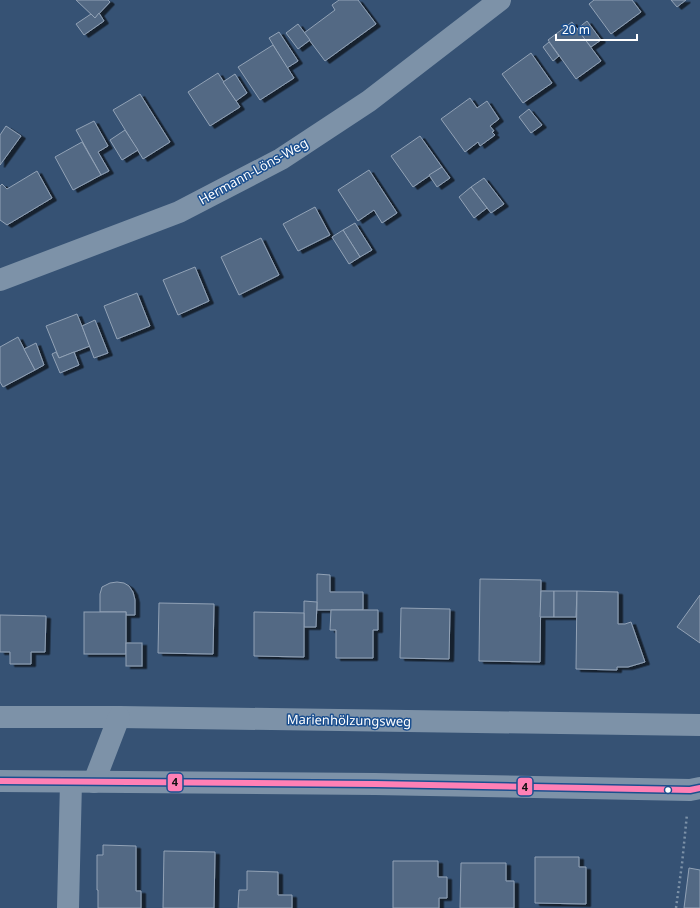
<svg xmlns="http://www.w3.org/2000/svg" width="700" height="908" viewBox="0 0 700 908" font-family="'Noto Sans',sans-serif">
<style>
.building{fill:#526984;stroke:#92a2b6;filter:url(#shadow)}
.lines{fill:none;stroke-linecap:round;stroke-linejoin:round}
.path{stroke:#7d92a8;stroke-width:2.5;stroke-dasharray:2 3;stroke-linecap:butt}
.minor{stroke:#7d92a8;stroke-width:22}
.bus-1-casing{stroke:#1b4f8f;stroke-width:9}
.bus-1{stroke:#ff80b5;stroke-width:6}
.bus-dot{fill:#fff;stroke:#1b4f8f;stroke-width:1.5}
.labels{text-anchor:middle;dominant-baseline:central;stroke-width:3;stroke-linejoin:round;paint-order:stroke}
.street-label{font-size:13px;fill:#fff;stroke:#1b4f8f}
.line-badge{stroke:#1b4f8f;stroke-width:1.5}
.pale-badge-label{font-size:11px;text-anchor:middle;font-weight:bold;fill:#111}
</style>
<defs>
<filter id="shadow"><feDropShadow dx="4.5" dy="2.5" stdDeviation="0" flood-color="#0009"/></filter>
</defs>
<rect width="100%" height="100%" fill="#365274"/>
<g class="building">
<path d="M 76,0 L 108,0 L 110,2 L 95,18 Z"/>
<path d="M 339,0 L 358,0 L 376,24 L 325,61 L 304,33 L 335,10 L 332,5 Z"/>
<path d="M 594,0 L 632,0 L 641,12 L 611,34 L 589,4 Z"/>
<path d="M 671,0 L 686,0 L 677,7 Z"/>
<path d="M 99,13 L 104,21 L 84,35 L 76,24 L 91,14 L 95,18 Z"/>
<path d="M 587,21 L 601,40 L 591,47 L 577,29 Z"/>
<path d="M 572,22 L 601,61 L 576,79 L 548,40 Z"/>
<path d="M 298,24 L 310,40 L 298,49 L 286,33 Z"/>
<path d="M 279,32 L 298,61 L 287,68 L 269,38 Z"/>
<path d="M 549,42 L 559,56 L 553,61 L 543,47 Z"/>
<path d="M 273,45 L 294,78 L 260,100 L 238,67 Z"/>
<path d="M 531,53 L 552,83 L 523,103 L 502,74 Z"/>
<path d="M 218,73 L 240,107 L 210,126 L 188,92 Z"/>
<path d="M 235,74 L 247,93 L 236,101 L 223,82 Z"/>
<path d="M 140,94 L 170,142 L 143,159 L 113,110 Z"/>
<path d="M 470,98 L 477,108 L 487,101 L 499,119 L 490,126 L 494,131 L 492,132 L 495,135 L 480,146 L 478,142 L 465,152 L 441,119 Z"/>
<path d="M 529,109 L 542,125 L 531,133 L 519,117 Z"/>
<path d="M 94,121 L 108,146 L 98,152 L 109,171 L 101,175 L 76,130 Z"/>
<path d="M 6,126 L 21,136 L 0,165 L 0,135 Z"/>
<path d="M 125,130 L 138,150 L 122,160 L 110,140 Z"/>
<path d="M 420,136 L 442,167 L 413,187 L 391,156 Z"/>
<path d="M 82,142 L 101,175 L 73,190 L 55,157 Z"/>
<path d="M 442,167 L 450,178 L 437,187 L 429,175 Z"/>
<path d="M 369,170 L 397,213 L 382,223 L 374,210 L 358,221 L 338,190 Z"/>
<path d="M 37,171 L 52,198 L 7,225 L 0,220 L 0,186 L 2,184 L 7,189 Z"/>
<path d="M 484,178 L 504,204 L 491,213 L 471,187 Z"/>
<path d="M 471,187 L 487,208 L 474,218 L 459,197 Z"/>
<path d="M 315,207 L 330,235 L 298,251 L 283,224 Z"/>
<path d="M 355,223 L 372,250 L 360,257 L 343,230 Z"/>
<path d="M 343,230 L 360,257 L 349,264 L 332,237 Z"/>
<path d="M 261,238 L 279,275 L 239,295 L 221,257 Z"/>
<path d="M 195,267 L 209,301 L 178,315 L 163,280 Z"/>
<path d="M 137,293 L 150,326 L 117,339 L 104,306 Z"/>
<path d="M 77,314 L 90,346 L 59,358 L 46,326 Z"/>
<path d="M 95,320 L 108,353 L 94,358 L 82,326 Z"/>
<path d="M 18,337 L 35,370 L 3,387 L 0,382 L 0,347 Z"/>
<path d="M 36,343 L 44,365 L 35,370 L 24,349 Z"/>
<path d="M 56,352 L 59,358 L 74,352 L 79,365 L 60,373 L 52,354 Z"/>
<path d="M 317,574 L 330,575 L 330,592 L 363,592 L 363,610 L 317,610 Z"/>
<path d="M 480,579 L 541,580 L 540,662 L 479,661 Z"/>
<path d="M 117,582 L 124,583 L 129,586 L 133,592 L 135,600 L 135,615 L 126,615 L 126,612 L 100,612 L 100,594 L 102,587 L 110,583 Z"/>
<path d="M 541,591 L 554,591 L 554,617 L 540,617 Z"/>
<path d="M 554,591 L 577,591 L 576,617 L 554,617 Z"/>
<path d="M 577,591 L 618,592 L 618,624 L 625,624 L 631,622 L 645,662 L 628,667 L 617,667 L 617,670 L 576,669 Z"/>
<path d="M 700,595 L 700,643 L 677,627 Z"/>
<path d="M 304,601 L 317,602 L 316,627 L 304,627 Z"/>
<path d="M 159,603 L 214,604 L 213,654 L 158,653 Z"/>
<path d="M 401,608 L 450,609 L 449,659 L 400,658 Z"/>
<path d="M 331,610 L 378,610 L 378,630 L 373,630 L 373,658 L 336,658 L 336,630 L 330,630 Z"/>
<rect x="84" y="612" width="42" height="42"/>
<path d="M 254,612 L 304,613 L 304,657 L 254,656 Z"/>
<path d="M 0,615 L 46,616 L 45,652 L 31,652 L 31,664 L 10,664 L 10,652 L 0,652 Z"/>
<rect x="126" y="643" width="16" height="23"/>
<path d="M 103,845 L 136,846 L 136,891 L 141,891 L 141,908 L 98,908 L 98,890 L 97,890 L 97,855 L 103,855 Z"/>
<path d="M 164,851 L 215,852 L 214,908 L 163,908 Z"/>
<path d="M 535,857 L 579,857 L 579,867 L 586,867 L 586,904 L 535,903 Z"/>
<path d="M 393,861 L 438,861 L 438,877 L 447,877 L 447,898 L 439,898 L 439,908 L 393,908 Z"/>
<path d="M 461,863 L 506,863 L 506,881 L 514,881 L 514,908 L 460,908 Z"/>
<path d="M 689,868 L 700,870 L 700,908 L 684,908 Z"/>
<path d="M 247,871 L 278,872 L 278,895 L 292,895 L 292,908 L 238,908 L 239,890 L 247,890 Z"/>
</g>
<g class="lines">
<path class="path" d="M 676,908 L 682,864 L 687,814"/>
<g class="minor">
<path d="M 0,280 L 179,212 L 281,159 L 369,101 L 500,0"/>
<path d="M 0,717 L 119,717 L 700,725"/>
<path d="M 0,781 L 375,784 L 690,790 L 700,788"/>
<path d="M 94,782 L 119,717"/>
<path d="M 68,908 L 71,782"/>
</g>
<defs>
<path id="bus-1" d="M 0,781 L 375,784 L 690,790 L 700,788"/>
</defs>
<use href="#bus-1" class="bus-1-casing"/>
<use href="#bus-1" class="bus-1"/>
</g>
<circle class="bus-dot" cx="668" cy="790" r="3.5"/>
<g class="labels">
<g class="street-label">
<text transform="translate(253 171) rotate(-29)">Hermann-Löns-Weg</text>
<text transform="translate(349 720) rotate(1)">Marienhölzungsweg</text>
</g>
</g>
<g class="line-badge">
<rect x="167" y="773" width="16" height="19" rx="4" fill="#ff80b5"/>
<rect x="517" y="777" width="16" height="19" rx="4" fill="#ff80b5"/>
</g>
<g class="pale-badge-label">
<text x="175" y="786">4</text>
<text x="525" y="791">4</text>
</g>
<path d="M556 34v6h81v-6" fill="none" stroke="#ffffff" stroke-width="2"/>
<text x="562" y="34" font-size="12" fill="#ffffff" stroke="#1b4f8f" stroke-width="3" paint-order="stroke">20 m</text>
</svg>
